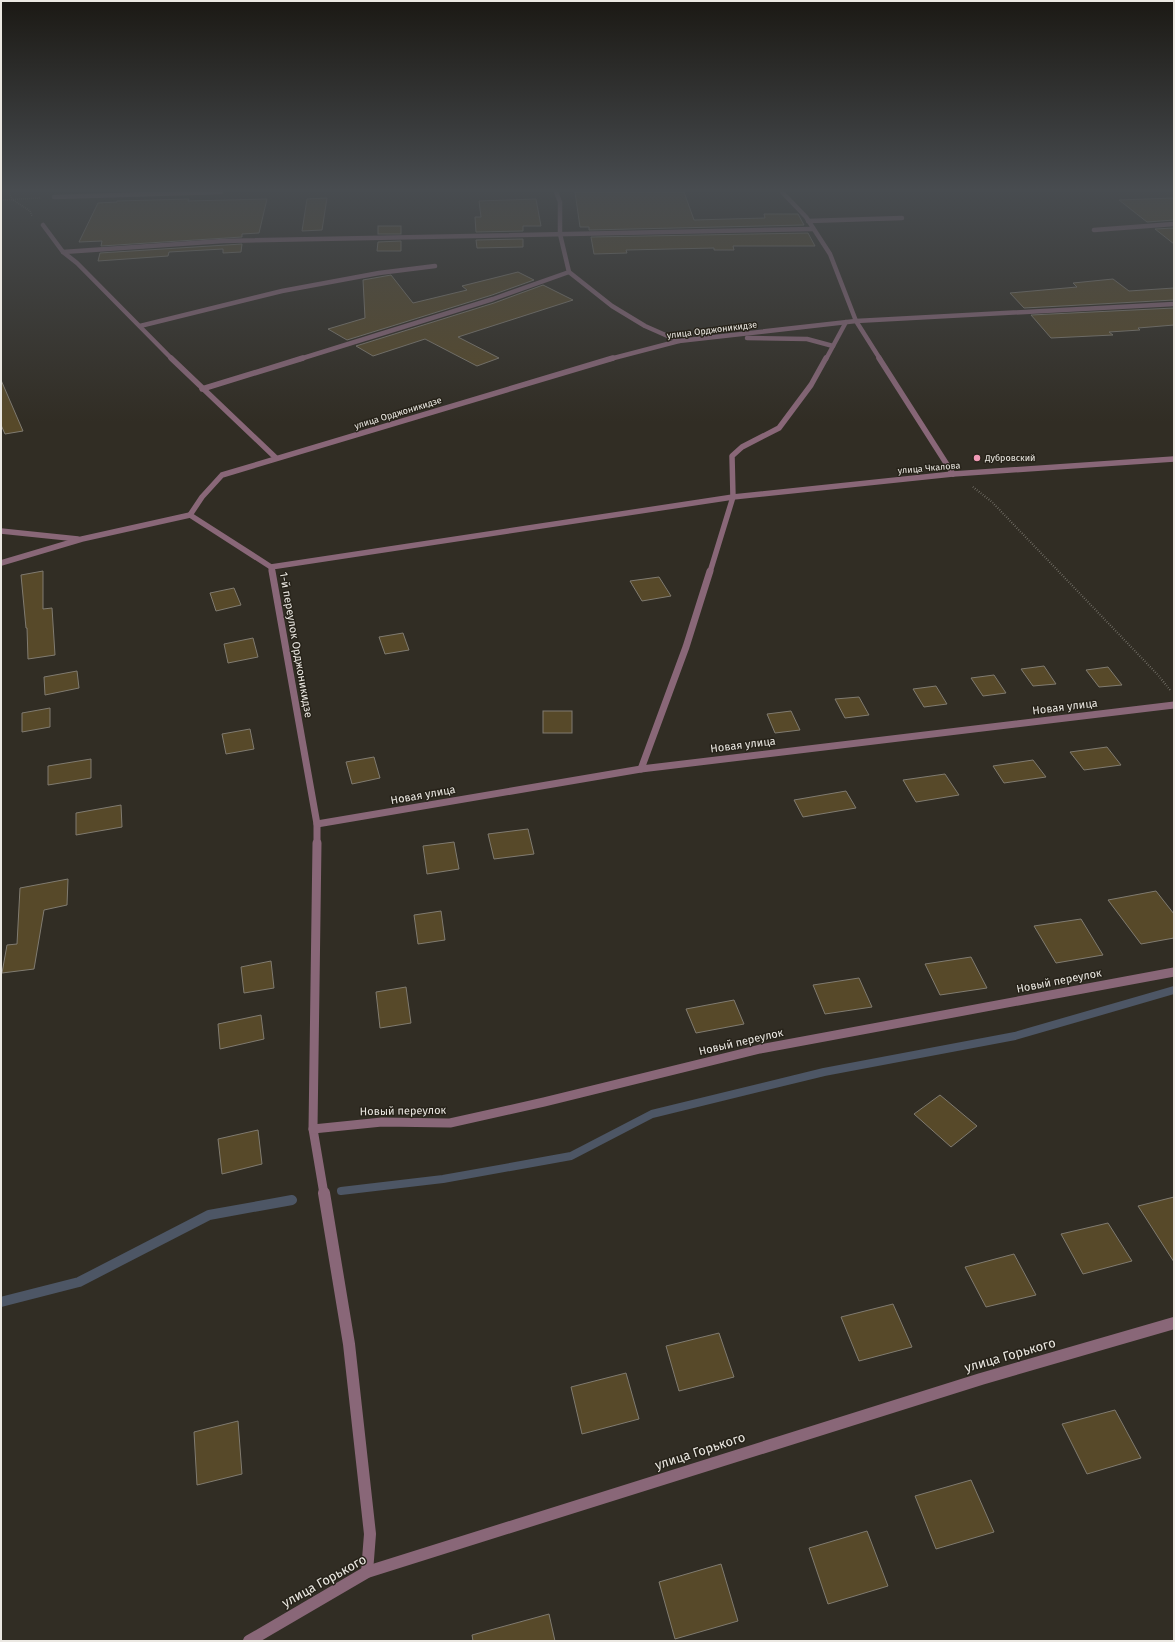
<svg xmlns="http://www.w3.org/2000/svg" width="1175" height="1642" viewBox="0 0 1175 1642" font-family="'Fira Sans',sans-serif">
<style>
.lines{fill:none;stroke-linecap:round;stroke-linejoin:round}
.stream-far1{stroke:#4d5665;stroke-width:8}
.stream{stroke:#4d5665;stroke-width:10}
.building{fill:#574929;stroke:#807b70}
.path-far1{stroke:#95928a;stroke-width:1.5;stroke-dasharray:0.5 1.5;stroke-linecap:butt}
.path{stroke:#95928a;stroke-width:2;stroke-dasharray:0.5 2;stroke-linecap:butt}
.service{stroke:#896778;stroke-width:4.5}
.minor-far4{stroke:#896778;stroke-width:4.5}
.minor-far3{stroke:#896778;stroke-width:5.5}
.minor-far2{stroke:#896778;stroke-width:7}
.minor-far1{stroke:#896778;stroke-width:9}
.minor{stroke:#896778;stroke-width:12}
.poi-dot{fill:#f09ab5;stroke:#27231a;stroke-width:1.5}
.labels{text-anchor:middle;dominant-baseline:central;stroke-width:3;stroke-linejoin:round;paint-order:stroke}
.far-street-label{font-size:9px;fill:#ebe8e2;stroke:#27231a}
.far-poi-label{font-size:9px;fill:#ebe8e2;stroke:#27231a;text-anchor:start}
.street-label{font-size:11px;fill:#ebe8e2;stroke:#27231a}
.near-street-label{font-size:13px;fill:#ebe8e2;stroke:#27231a}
</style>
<rect width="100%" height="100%" fill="#312d24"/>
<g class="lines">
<path class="stream-far1" d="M 341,1191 L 443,1179 L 571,1156 L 652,1114 L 824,1072 L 1015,1036 L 1174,990"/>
<path class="stream" d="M 1,1302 L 79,1282 L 209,1215 L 292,1200"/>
</g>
<g class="building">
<path d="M 575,192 L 684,192 L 694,220 L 765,218 L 764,214 L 798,214 L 804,225 L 589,230 L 589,227 L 580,227 Z"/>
<path d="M 327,198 L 322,230 L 302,231 L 307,199 Z"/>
<path d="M 1174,198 L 1174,220 L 1147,222 L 1119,200 Z"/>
<path d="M 189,199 L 188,201 L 267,199 L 259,233 L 242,234 L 242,237 L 101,246 L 102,241 L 79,242 L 98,203 L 117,202 L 117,201 Z"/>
<path d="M 536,199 L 541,226 L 523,226 L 523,231 L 476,232 L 475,217 L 481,217 L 479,201 Z"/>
<rect x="378" y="226" width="23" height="8"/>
<path d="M 1174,228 L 1174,244 L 1155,229 Z"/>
<path d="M 808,233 L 815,246 L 733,246 L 734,250 L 714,250 L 714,248 L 626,250 L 627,253 L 594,254 L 591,237 Z"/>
<path d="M 523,239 L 523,247 L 477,248 L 476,240 Z"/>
<path d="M 401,241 L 401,251 L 377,251 L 378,242 Z"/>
<path d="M 242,244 L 241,252 L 223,253 L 223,249 L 169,252 L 168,256 L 98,261 L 100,253 Z"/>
<path d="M 518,272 L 534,280 L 492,295 L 347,340 L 328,329 L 365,318 L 363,280 L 391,275 L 413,303 L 467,290 L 462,286 Z"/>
<path d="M 1113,279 L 1129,291 L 1174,288 L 1174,300 L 1024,308 L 1010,293 L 1077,287 L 1073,283 Z"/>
<path d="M 543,285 L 573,300 L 458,337 L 499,358 L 477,366 L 425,339 L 373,356 L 356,346 L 494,303 Z"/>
<path d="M 1174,308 L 1174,325 L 1138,328 L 1140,330 L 1109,332 L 1113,335 L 1051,338 L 1031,315 Z"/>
<path d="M 1,380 L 23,431 L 5,434 L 1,425 Z"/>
<path d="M 43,571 L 43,609 L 52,608 L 55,655 L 28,659 L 27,628 L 26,628 L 21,575 Z"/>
<path d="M 659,577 L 671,596 L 642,601 L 630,581 Z"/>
<path d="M 234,588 L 241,605 L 216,611 L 210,593 Z"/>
<path d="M 403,633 L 409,650 L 385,654 L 379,637 Z"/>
<path d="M 253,638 L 258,657 L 228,663 L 224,644 Z"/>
<path d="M 1044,666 L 1056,684 L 1033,686 L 1021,669 Z"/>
<path d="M 1108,667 L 1122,685 L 1099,687 L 1086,670 Z"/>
<path d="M 77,671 L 79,688 L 45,695 L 44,677 Z"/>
<path d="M 994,675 L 1006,693 L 983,696 L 971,678 Z"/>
<path d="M 936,686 L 947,704 L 924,707 L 913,689 Z"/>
<path d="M 859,697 L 869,715 L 845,718 L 835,699 Z"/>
<path d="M 50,708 L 50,727 L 22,732 L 22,713 Z"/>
<rect x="543" y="711" width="29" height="22"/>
<path d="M 791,711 L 800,730 L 775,733 L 767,714 Z"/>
<path d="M 250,729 L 254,749 L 226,754 L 222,734 Z"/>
<path d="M 1107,747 L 1121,765 L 1084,770 L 1070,752 Z"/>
<path d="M 374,757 L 380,778 L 352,784 L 346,762 Z"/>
<path d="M 91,759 L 91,778 L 48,785 L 48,766 Z"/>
<path d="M 1033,760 L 1046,777 L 1004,783 L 993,766 Z"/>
<path d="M 945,774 L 959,795 L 916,802 L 903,780 Z"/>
<path d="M 846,791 L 856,808 L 803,817 L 794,800 Z"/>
<path d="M 121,805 L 122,827 L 76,835 L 76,813 Z"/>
<path d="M 528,829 L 534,854 L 494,859 L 488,834 Z"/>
<path d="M 454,842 L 459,869 L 427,874 L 423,846 Z"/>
<path d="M 68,879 L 67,905 L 44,910 L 34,969 L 2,973 L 7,945 L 17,944 L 20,888 Z"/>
<path d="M 1156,891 L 1174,914 L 1174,938 L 1141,944 L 1108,900 Z"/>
<path d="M 441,911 L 445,940 L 418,944 L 414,915 Z"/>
<path d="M 1081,919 L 1103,955 L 1056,963 L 1034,926 Z"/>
<path d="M 971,957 L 987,988 L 940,995 L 925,964 Z"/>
<path d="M 271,961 L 274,988 L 244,993 L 241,967 Z"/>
<path d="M 859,978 L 872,1007 L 825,1014 L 813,985 Z"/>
<path d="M 406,987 L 411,1023 L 380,1028 L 376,992 Z"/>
<path d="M 734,1000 L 744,1024 L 696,1033 L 686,1009 Z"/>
<path d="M 261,1015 L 264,1039 L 220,1049 L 218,1024 Z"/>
<path d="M 940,1095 L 977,1126 L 951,1147 L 914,1114 Z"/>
<path d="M 258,1130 L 262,1164 L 222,1174 L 218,1139 Z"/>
<path d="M 1174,1197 L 1174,1262 L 1138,1206 Z"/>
<path d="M 1108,1223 L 1132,1261 L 1083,1274 L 1061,1234 Z"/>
<path d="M 1014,1254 L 1036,1295 L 986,1307 L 965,1267 Z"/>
<path d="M 893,1304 L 912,1347 L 859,1361 L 841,1317 Z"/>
<path d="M 719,1333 L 734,1377 L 679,1391 L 666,1346 Z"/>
<path d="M 626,1373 L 639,1419 L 582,1434 L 571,1387 Z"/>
<path d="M 1115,1410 L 1141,1458 L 1087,1474 L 1062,1424 Z"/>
<path d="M 238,1421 L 242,1474 L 197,1485 L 194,1432 Z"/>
<path d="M 971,1480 L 994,1532 L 936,1549 L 915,1496 Z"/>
<path d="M 867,1531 L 888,1586 L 828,1604 L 809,1548 Z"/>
<path d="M 721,1564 L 738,1621 L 675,1639 L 659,1582 Z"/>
<path d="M 549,1614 L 555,1641 L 473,1641 L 472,1635 Z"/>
</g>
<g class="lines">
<g class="path-far1">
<path d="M 8,192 L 13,200 L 30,211 L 32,216"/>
<path d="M 1,200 L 40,198"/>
</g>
<path class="path" d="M 973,487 L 992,502 L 1158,675 L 1170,690"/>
<path class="service" d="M 808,221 L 902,218"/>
<g class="minor-far4">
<path d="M 556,192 L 560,202 L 560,234 L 569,272 L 612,306 L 645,326 L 679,341"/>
<path d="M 782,192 L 806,217 L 830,254 L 856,321 L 880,359"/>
<path d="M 54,197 L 221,192"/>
<path d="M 43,225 L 63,252 L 77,263 L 172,359"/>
<path d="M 1094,230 L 1174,224"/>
<path d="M 63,252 L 223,241 L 813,229"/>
<path d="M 140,326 L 282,291 L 379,273 L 435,266"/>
<path d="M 747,338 L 807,339 L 833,346"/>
<path d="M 300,359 L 493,299 L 569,272"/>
<path d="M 610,359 L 679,341 L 856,321 L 1174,304"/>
<path d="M 826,359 L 846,322"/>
</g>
<g class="minor-far3">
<path d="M 171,358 L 276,458"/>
<path d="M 879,358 L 953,474"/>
<path d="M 202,389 L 303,358"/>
<path d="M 1,531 L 78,539"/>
<path d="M 1,563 L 82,539 L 190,515"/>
<path d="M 271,567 L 733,497 L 953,474 L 1174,459"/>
<path d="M 272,572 L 271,567 L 190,515 L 202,497 L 222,475 L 613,358"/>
<path d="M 710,572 L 733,497 L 732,456 L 742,447 L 779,428 L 811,385 L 826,358"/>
</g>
<g class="minor-far2">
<path d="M 272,571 L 317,824 L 317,844"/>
<path d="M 641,769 L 686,647 L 710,571"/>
<path d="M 317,824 L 641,769 L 1174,705"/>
</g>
<g class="minor-far1">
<path d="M 317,843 L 313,1129 L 324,1194"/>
<path d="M 313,1129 L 382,1122 L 450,1123 L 544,1102 L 760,1049 L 1174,972"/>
</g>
<g class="minor">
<path d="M 324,1193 L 349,1344 L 370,1534 L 367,1572"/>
<path d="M 249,1641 L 367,1572 L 981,1379 L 1174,1323"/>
</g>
</g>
<linearGradient id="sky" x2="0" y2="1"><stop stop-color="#1b1914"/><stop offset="0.45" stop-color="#484c50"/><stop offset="1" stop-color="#484c50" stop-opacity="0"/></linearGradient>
<rect width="1175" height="422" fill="url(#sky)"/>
<circle class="poi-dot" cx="977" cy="458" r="4"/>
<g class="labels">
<g class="far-street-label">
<text transform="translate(712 330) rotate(-7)">улица Орджоникидзе</text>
<text transform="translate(398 413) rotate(-17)">улица Орджоникидзе</text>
<text transform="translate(929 468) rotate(-5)">улица Чкалова</text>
</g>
<g class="far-poi-label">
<text x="985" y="458">Дубровский</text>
</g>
<g class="street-label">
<text transform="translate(296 645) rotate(80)">1-й переулок Орджоникидзе</text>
<text transform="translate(1065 707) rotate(-7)">Новая улица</text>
<text transform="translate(743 745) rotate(-7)">Новая улица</text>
<text transform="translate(423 795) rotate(-10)">Новая улица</text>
<text transform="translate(1059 981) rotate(-11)">Новый переулок</text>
<text transform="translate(741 1042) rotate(-13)">Новый переулок</text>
<text transform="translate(403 1111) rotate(-1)">Новый переулок</text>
</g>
<g class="near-street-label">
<text transform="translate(1010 1355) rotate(-16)">улица Горького</text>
<text transform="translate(700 1451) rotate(-18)">улица Горького</text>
<text transform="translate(324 1581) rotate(-29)">улица Горького</text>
</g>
</g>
<rect width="1175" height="1642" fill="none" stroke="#ebe8e2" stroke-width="4"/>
</svg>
